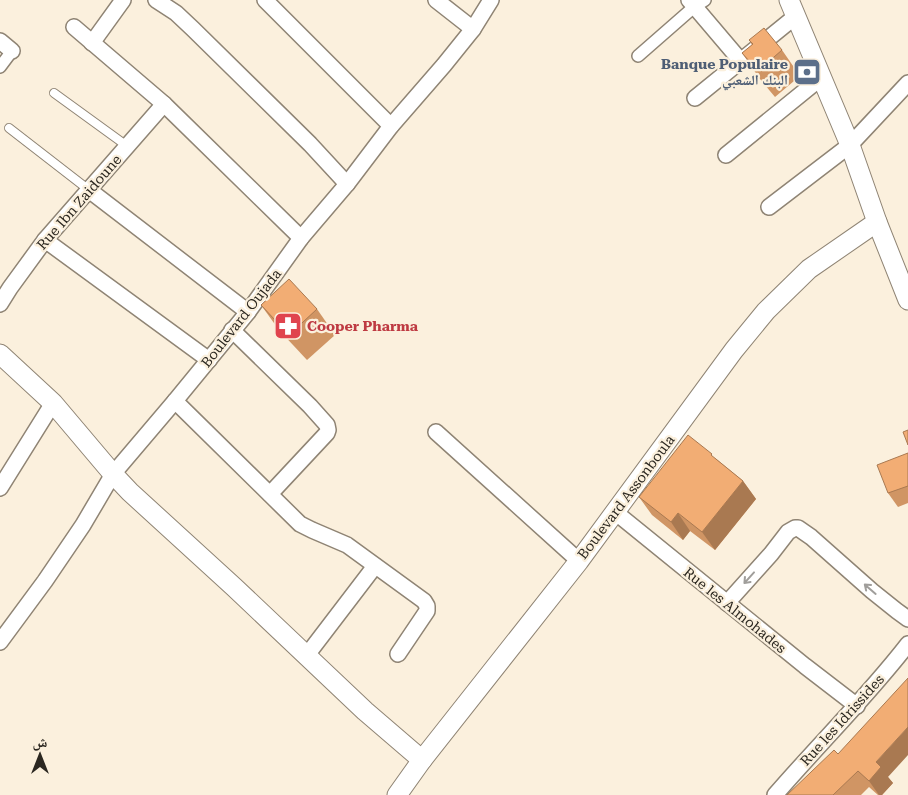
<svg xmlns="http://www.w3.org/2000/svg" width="908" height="795" viewBox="0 0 908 795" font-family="'Roboto Serif','Noto Naskh Arabic',serif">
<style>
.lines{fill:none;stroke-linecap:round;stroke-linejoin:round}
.service-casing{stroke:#8f8474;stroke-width:10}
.pedestrian-casing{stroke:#8f8474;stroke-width:14}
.minor-casing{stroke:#8f8474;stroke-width:18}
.tertiary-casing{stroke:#8f8474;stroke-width:21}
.service{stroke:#fff;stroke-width:8}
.pedestrian{stroke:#fff;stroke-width:11}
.minor{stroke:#fff;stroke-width:15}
.tertiary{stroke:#fff;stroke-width:19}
.wall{fill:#d09564}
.shaded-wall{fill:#a97951}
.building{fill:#f2ad74;stroke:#a97951}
.oneway{stroke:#a09e9b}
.labels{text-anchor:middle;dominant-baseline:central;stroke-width:4.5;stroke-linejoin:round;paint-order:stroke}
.service-label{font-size:14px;font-weight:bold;fill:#4e5e75;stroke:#fbf0dd;text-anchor:end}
.street-label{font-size:14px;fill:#2b2720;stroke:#fbf0dd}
.health-label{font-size:14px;font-weight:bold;fill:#be3a42;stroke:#fbf0dd;text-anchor:start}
</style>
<rect width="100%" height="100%" fill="#fbf0dd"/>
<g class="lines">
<defs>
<g id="service">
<path d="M 54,93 L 127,146"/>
<path d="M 9,128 L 89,190"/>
</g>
<g id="pedestrian">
<path d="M 638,56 L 694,7 L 705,0"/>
<path d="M 0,67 L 12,51"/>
</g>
<g id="minor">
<path d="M 156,0 L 176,13 L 193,29 L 310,144 L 347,184"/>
<path d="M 265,0 L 391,126"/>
<path d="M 436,0 L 473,29"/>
<path d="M 689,0 L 740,60"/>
<path d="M 74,27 L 164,104 L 301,238"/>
<path d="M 0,41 L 12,51"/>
<path d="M 92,43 L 123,0"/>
<path d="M 695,98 L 796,16"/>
<path d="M 726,155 L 822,77"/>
<path d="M 89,190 L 248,312"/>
<path d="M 769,207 L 850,145 L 908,83"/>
<path d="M 45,240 L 209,360"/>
<path d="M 0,304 L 10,288 L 45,240 L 164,104"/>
<path d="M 232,330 L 310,406 L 327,425 L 328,430 L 327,433 L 270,494"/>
<path d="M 175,401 L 300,524 L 312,530 L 347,545 L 424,601 L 427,606 L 427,611 L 398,654"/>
<path d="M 436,432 L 579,561"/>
<path d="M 0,488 L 53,403"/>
<path d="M 615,512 L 805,666 L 857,706"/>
<path d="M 727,603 L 771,554 L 788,532 L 795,528 L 798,528 L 811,537 L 872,591 L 897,611 L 908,619"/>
<path d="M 0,642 L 45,581 L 83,525 L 113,474 L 175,401 L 248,312 L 301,238 L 347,184 L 391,126 L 444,65 L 473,29 L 491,0"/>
<path d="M 307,655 L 375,566"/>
<path d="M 775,795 C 819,744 867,697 908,644"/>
</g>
<g id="tertiary">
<path d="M 789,0 L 850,145 L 877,222 L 908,300"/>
<path d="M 0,354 L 53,403 L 113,474 L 130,492 L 234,587 L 365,711 L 422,760"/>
<path d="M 397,795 L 422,760 L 579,561 L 734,350 L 766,311 L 809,269 L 877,222"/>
</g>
</defs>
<use href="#service" class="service-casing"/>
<use href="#pedestrian" class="pedestrian-casing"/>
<use href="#minor" class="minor-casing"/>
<use href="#tertiary" class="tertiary-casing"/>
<use href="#service" class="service"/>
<use href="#pedestrian" class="pedestrian"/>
<use href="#minor" class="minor"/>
<use href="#tertiary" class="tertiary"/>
</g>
<g class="wall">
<path d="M 749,40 L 782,50 L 800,76 L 775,97 L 760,79 L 742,53 L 752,45 Z"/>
<path d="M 261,305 L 317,309 L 335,335 L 307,360 L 279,330 Z"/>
<path d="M 908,453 L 908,503 L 898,507 L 888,493 Z"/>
<path d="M 715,458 L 743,481 L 756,499 L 715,550 L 690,531 L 683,540 L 652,515 L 639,497 Z"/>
<path d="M 838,754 L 888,777 L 893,783 L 882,795 L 878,795 L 869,787 L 861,795 L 787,795 Z"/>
</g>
<g class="shaded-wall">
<path d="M 743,481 L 756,499 L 715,550 L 702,532 Z"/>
<path d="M 678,513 L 690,531 L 683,540 L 671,522 Z"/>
<path d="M 908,727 L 908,755 L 888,777 L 893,783 L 882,795 L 879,795 L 869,781 L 876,762 Z"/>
</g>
<g class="building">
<path d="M 764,28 L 782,50 L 758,71 L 742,53 L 753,44 L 749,40 Z"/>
<path d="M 289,279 L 317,309 L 289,335 L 261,305 Z"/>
<path d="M 908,430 L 908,445 L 903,432 Z"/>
<path d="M 688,435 L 712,454 L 711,455 L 743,481 L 702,532 L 678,513 L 671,522 L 639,497 Z"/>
<path d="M 908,453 L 908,486 L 888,493 L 877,465 Z"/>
<path d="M 908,678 L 908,727 L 876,762 L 881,767 L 869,781 L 858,771 L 833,795 L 787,795 L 834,750 L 838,754 Z"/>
</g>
<defs><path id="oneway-shaft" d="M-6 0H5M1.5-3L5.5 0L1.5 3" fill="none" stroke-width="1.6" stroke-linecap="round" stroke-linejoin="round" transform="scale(1.25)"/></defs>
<g class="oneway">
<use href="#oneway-shaft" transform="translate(749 578) rotate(132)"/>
<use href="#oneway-shaft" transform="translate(870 589) rotate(-139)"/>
</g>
<defs>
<symbol id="bank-square" viewBox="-11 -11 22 22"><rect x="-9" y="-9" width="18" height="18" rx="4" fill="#5c6f8a" stroke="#fbf0dd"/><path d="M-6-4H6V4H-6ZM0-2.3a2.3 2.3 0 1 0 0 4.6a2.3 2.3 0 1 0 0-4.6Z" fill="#fff"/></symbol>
<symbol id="pharmacy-square" viewBox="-11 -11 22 22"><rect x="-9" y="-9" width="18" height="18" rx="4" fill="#e0444e" stroke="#fbf0dd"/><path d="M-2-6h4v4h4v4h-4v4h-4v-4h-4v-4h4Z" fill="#fff"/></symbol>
</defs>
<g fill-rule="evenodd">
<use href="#bank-square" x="791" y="56" width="32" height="32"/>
<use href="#pharmacy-square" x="272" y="310" width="32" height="32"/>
</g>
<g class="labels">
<g class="service-label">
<text x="788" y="64">Banque Populaire<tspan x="788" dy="16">البنك الشعبي</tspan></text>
</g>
<g class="street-label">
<text transform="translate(79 202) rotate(-49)">Rue Ibn Zaidoune</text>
<text transform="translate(241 318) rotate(-52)">Boulevard Oujada</text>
<text transform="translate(626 497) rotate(-53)">Boulevard Assonboula</text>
<text transform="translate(735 610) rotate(39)">Rue les Almohades</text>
<text transform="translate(842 720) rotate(-48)">Rue les Idrissides</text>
</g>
<g class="health-label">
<text x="307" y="326">Cooper Pharma</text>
</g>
</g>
<g transform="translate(40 755)" stroke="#fbf0dd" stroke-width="4" paint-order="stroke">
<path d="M0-4L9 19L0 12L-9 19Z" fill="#2b2720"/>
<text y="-8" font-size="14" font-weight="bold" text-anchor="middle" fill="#2b2720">ش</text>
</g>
</svg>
